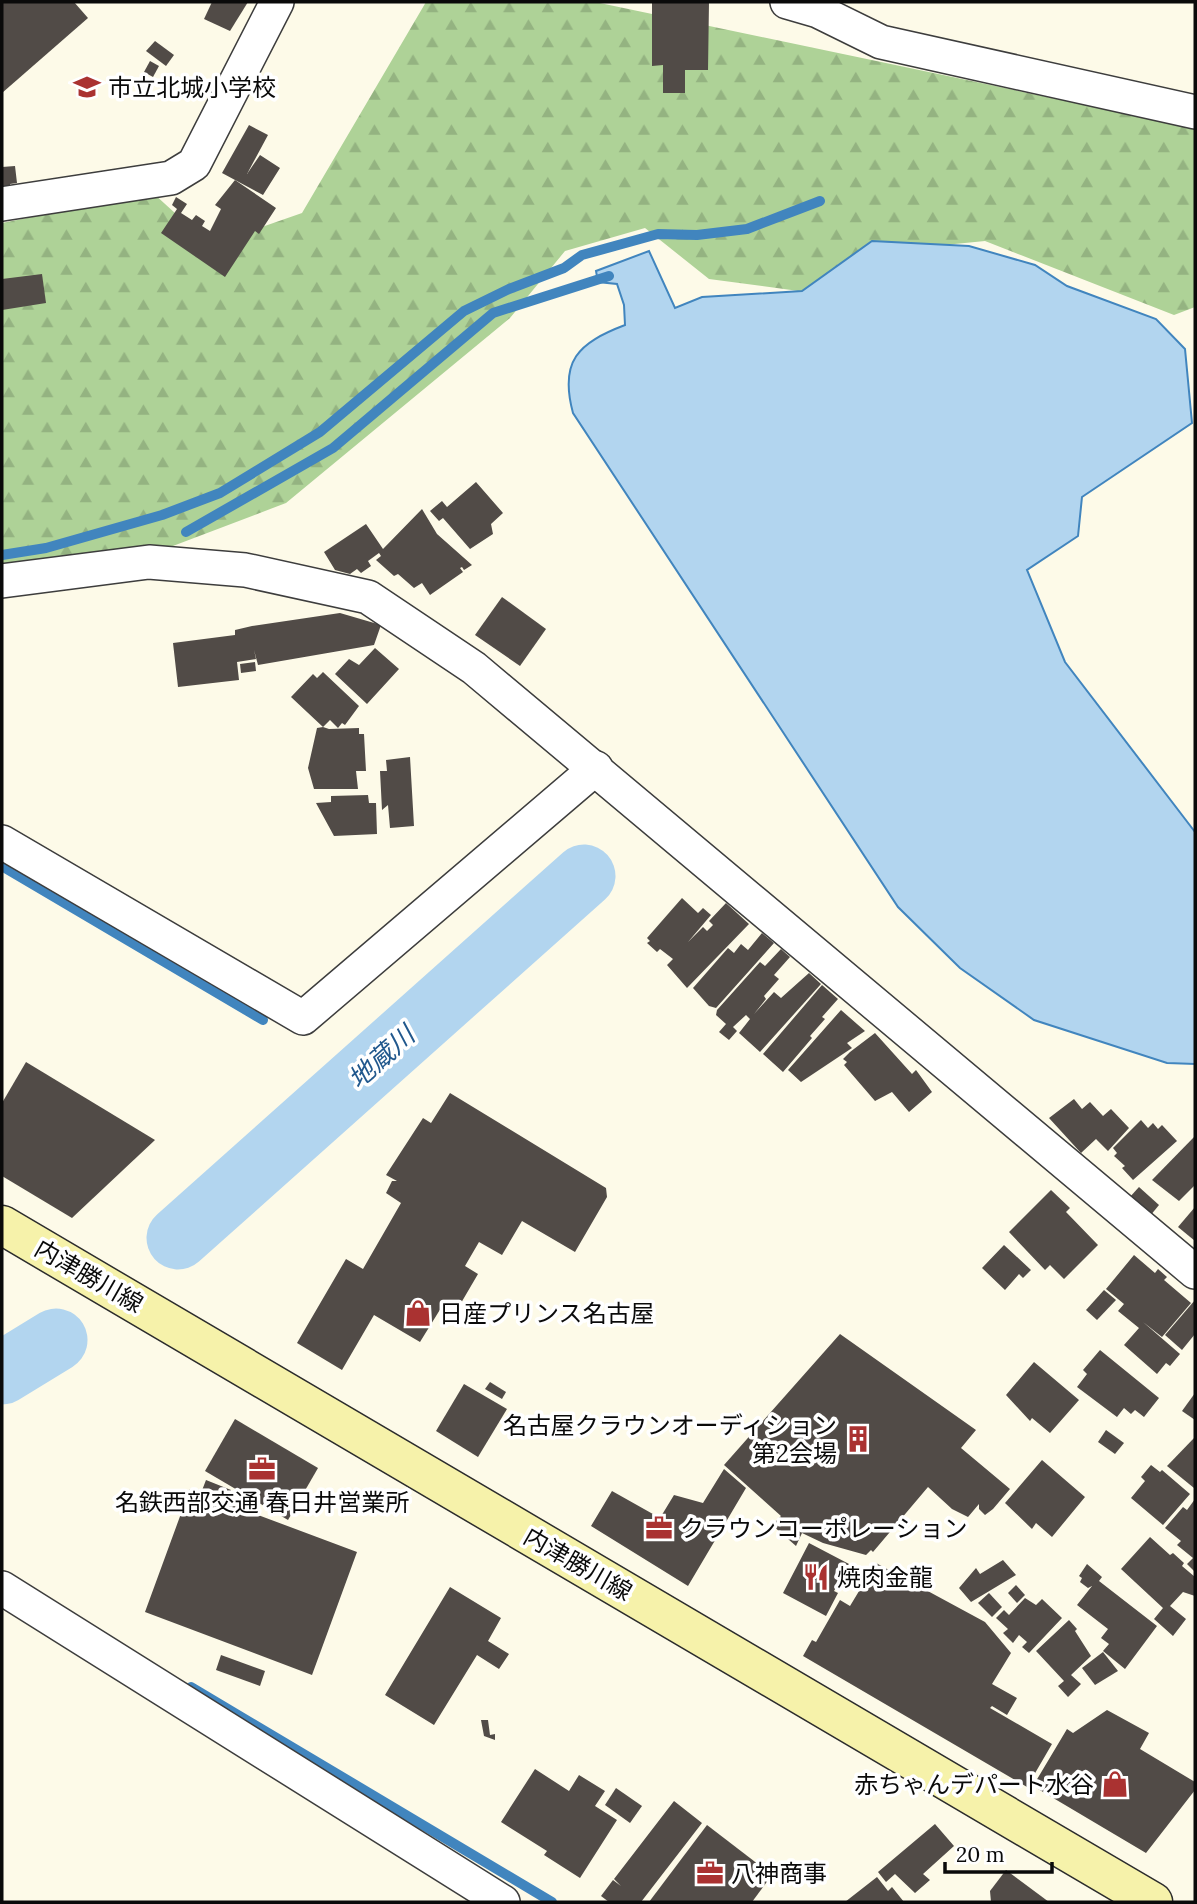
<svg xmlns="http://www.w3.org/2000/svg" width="1197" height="1904" viewBox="0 0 1197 1904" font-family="Lora,'Noto Sans JP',serif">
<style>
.forest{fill:url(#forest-firs)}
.water{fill:#b2d5ef;stroke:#4185be;stroke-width:2}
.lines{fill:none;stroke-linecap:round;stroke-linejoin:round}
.stream{stroke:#4185be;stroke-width:10}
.river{stroke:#b2d5ef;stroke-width:63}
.building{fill:#514b47}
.street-casing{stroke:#3d3d3d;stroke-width:36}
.secondary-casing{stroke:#2c2c2c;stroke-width:41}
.street{stroke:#fff;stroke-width:33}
.secondary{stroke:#f6f2aa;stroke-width:38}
.labels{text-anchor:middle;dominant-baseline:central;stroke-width:7;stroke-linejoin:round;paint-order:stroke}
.poi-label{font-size:24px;fill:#0a0a0a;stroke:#fff;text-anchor:start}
.street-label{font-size:24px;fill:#0a0a0a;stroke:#fff}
.water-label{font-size:26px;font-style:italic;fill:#21588d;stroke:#fff}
</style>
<defs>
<pattern id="forest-firs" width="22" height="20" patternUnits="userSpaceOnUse" patternTransform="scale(1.75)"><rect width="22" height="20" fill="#aed297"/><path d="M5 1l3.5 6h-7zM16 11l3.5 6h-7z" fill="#94b381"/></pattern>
</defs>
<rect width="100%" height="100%" fill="#fdfae8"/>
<path class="forest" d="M 426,2 L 595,2 L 1195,128 L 1195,307 L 1174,315 L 985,241 L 874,252 L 806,292 L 709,279 L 645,228 L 565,251 L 510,318 L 286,503 L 165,549 L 2,566 L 2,223 L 153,193 L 210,245 L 302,213 Z"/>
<path class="water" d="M 872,241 L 969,246 L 1035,265 L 1067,286 L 1156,319 L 1185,349 L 1192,423 L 1082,497 L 1078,536 L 1027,570 L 1065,662 L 1195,832 L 1195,1064 L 1167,1063 L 1034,1020 L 960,968 L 898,907 L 573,413 C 559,361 578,343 625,325 L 624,305 L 617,284 L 598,282 L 596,271 L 649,251 L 675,308 L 702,297 L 802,291 Z"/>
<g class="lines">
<g class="stream">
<path d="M 186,532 L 333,448 L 493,313 L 609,276"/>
<path d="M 2,555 L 46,548 L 162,515 L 220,493 L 320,432 L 464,311 L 509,289 L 564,268 L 582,255 L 658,234 L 697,235 L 747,229 L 820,201"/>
<path d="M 2,866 L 263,1020"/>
<path d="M 191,1687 L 552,1902"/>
</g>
<g class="river">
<path d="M 178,1238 L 584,876"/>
<path d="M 2,1373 L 56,1340"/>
</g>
</g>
<g class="building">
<path d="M 2,2 L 74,2 L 88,18 L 2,93 Z"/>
<path d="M 212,2 L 248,2 L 230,31 L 204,19 Z"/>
<path d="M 652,2 L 709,2 L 708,70 L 685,70 L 685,93 L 663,93 L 663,65 L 652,66 Z"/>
<path d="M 155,41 L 174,55 L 166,66 L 146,51 Z"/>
<path d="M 150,61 L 159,66 L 153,77 L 144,72 Z"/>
<path d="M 249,125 L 268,135 L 247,174 L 260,155 L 280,168 L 263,195 L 222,173 Z"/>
<path d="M 15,166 L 17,183 L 10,184 L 10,190 L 2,191 L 2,167 Z"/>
<path d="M 235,180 L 276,208 L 259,234 L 255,231 L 225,277 L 161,233 L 177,209 L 172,205 L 176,197 L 187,204 L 181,213 L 192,220 L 196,215 L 205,221 L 202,226 L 210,231 L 221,209 L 215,205 Z"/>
<path d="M 42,274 L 46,303 L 2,310 L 2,279 Z"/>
<path d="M 476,482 L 503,513 L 491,524 L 493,534 L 470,549 L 443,518 L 439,521 L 430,511 L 442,501 L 447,507 Z"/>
<path d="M 422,509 L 437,534 L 472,565 L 464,570 L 462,567 L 460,568 L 463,572 L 430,595 L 422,583 L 414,588 L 398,574 L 394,576 L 376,560 L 381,556 L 379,553 L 368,561 L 371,566 L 361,573 L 357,569 L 350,574 L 335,570 L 324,552 L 366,524 L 383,549 Z"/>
<path d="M 502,597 L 546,629 L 520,666 L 475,635 Z"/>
<path d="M 340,613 L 381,625 L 374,645 L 258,665 L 254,650 L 256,659 L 237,662 L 239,680 L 178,687 L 173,643 L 235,635 L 235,630 L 252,626 Z"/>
<path d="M 375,648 L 399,669 L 367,704 L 335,674 L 349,659 L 359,665 Z"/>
<path d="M 255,662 L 256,671 L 241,673 L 240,664 Z"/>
<path d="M 323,672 L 359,706 L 345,725 L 342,723 L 338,728 L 330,720 L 323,727 L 329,729 L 359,728 L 359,734 L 364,734 L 366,771 L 356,771 L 358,789 L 314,789 L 308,768 L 317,728 L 323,727 L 291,697 L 313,674 L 317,678 Z"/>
<path d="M 410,757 L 414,826 L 390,828 L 388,805 L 382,810 L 380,771 L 387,771 L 386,760 Z"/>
<path d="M 368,795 L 369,803 L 376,803 L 377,834 L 334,836 L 316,803 L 331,802 L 331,796 Z"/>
<path d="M 682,898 L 698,913 L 703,908 L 711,915 L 688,942 L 703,927 L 707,931 L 713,925 L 709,921 L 726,903 L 749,924 L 687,988 L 667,965 L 673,959 L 660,949 L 657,952 L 647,943 L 650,941 L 647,938 Z"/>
<path d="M 762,933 L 774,943 L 716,1008 L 709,1006 L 693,988 L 728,948 L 734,953 L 741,944 L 748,950 Z"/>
<path d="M 781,949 L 790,957 L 774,975 L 779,979 L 764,996 L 766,999 L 754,1014 L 774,992 L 781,998 L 809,973 L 821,984 L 760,1052 L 739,1033 L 750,1019 L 746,1015 L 733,1027 L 737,1031 L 729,1040 L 719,1032 L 726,1024 L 716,1015 L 717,1010 L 760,962 L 765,966 Z"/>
<path d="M 822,985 L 838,999 L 822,1017 L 825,1019 L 810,1036 L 812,1038 L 783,1072 L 763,1054 Z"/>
<path d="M 841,1010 L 865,1031 L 847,1043 L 852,1048 L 801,1082 L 788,1070 Z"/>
<path d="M 875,1033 L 912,1074 L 916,1070 L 932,1092 L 909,1112 L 892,1092 L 875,1101 L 844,1065 L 847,1062 L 843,1059 L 850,1052 Z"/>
<path d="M 26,1062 L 155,1140 L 72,1218 L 2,1176 L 2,1103 Z"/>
<path d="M 450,1093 L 606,1188 L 607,1197 L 575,1252 L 522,1221 L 502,1255 L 479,1242 L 465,1266 L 478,1274 L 454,1315 L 441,1308 L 420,1342 L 374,1315 L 342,1370 L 297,1343 L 346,1259 L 363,1269 L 401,1203 L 386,1193 L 392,1181 L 397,1181 L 386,1175 L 423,1118 L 431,1123 Z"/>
<path d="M 1074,1099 L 1082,1109 L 1090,1102 L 1103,1116 L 1111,1109 L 1129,1128 L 1108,1151 L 1096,1139 L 1081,1153 L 1049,1118 Z"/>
<path d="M 1141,1120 L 1148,1128 L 1153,1123 L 1158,1129 L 1162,1125 L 1177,1141 L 1133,1180 L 1122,1168 L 1125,1166 L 1114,1156 L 1117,1153 L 1113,1148 Z"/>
<path d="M 1195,1136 L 1195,1185 L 1179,1201 L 1152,1180 Z"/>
<path d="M 1139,1187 L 1159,1205 L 1150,1216 L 1129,1198 Z"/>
<path d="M 1051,1190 L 1070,1208 L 1066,1212 L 1098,1245 L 1064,1279 L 1050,1265 L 1045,1270 L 1009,1232 Z"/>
<path d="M 1195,1207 L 1195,1241 L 1178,1227 Z"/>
<path d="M 1004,1245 L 1031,1270 L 1023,1278 L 1019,1274 L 1005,1290 L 982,1268 Z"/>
<path d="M 1134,1255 L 1155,1273 L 1158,1269 L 1167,1277 L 1164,1280 L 1191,1303 L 1162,1337 L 1143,1322 L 1180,1354 L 1170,1366 L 1166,1363 L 1157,1374 L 1124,1345 L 1139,1328 L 1118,1311 L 1124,1304 L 1106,1289 Z"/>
<path d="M 1104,1290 L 1116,1300 L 1097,1320 L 1086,1310 Z"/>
<path d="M 1195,1300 L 1195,1334 L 1182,1350 L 1165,1335 Z"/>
<path d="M 840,1334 L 976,1430 L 961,1448 L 1010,1489 L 993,1509 L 985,1515 L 979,1509 L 979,1504 L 968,1517 L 952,1509 L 928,1487 L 873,1552 L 871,1550 L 866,1555 L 823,1543 L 802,1533 L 796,1546 L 772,1525 L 781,1516 L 724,1465 Z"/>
<path d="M 1100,1350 L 1159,1398 L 1144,1417 L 1135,1410 L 1131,1414 L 1124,1408 L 1117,1417 L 1077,1387 L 1087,1374 L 1083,1370 Z"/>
<path d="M 1034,1362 L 1079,1400 L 1050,1433 L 1032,1418 L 1030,1421 L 1006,1395 Z"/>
<path d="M 490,1382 L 506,1392 L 502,1399 L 485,1389 Z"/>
<path d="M 464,1384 L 507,1409 L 478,1457 L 436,1431 Z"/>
<path d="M 1195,1393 L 1195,1420 L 1182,1411 Z"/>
<path d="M 235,1419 L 318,1468 L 288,1520 L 205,1471 Z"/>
<path d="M 1106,1430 L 1124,1443 L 1115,1454 L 1098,1442 Z"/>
<path d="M 1195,1437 L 1195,1486 L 1194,1488 L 1167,1466 Z"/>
<path d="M 1042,1460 L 1085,1497 L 1052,1537 L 1036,1523 L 1032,1529 L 1005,1503 Z"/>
<path d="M 1151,1465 L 1160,1472 L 1162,1470 L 1190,1494 L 1163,1525 L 1131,1498 L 1145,1481 L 1141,1477 Z"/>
<path d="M 724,1469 L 746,1488 L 688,1586 L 591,1526 L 612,1491 L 660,1518 L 674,1495 L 703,1503 Z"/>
<path d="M 206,1480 L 231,1490 L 226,1503 L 357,1552 L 312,1675 L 145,1612 L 190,1489 L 201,1493 Z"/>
<path d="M 1195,1499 L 1195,1572 L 1187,1564 L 1193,1558 L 1177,1545 L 1181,1541 L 1165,1528 L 1183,1507 L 1187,1510 Z"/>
<path d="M 1150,1537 L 1170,1555 L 1173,1553 L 1184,1563 L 1182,1566 L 1195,1577 L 1195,1596 L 1183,1592 L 1170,1606 L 1186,1619 L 1173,1636 L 1154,1619 L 1163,1608 L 1121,1569 Z"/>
<path d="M 809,1543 L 849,1564 L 834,1591 L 838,1593 L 826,1616 L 783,1593 Z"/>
<path d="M 1003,1560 L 1016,1575 L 971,1602 L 959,1588 L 976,1568 L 980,1574 Z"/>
<path d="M 876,1563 L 985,1622 L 1011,1653 L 992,1684 L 1017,1698 L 1007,1715 L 992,1706 L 990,1708 L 1052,1744 L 1027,1787 L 803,1656 L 812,1640 L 816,1642 L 840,1600 L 850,1606 Z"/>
<path d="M 1087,1564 L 1102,1577 L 1099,1581 L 1157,1626 L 1125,1669 L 1103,1651 L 1109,1644 L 1101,1638 L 1108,1629 L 1077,1605 L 1092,1586 L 1088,1588 L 1080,1582 L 1082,1578 L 1079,1576 Z"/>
<path d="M 1016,1585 L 1025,1595 L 1017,1603 L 1008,1593 Z"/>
<path d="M 450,1587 L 501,1618 L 488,1641 L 509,1654 L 499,1669 L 477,1655 L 434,1725 L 385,1695 Z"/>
<path d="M 989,1593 L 1002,1607 L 992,1617 L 978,1603 Z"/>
<path d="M 1025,1598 L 1036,1605 L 1042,1599 L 1062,1618 L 1029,1653 L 1022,1647 L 1027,1642 L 1019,1635 L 1013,1643 L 1003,1633 L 1008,1629 L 996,1618 L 1004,1610 L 1009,1615 Z"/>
<path d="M 1069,1620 L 1077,1629 L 1075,1631 L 1091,1656 L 1071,1675 L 1081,1684 L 1068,1697 L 1058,1686 L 1064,1681 L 1036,1651 Z"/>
<path d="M 1103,1652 L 1118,1671 L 1095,1685 L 1082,1668 Z"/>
<path d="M 221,1655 L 265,1671 L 260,1686 L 216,1670 Z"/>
<path d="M 1107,1710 L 1149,1733 L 1140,1749 L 1195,1782 L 1195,1790 L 1146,1853 L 1033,1786 L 1067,1729 L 1073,1733 Z"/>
<path d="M 481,1720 L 488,1720 L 490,1735 L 495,1734 L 495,1740 L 484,1736 Z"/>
<path d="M 535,1769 L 569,1791 L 579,1775 L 605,1791 L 595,1806 L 617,1820 L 580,1878 L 544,1855 L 547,1851 L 501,1822 Z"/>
<path d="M 616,1788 L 642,1806 L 630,1823 L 605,1805 Z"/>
<path d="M 674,1801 L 702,1823 L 641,1902 L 609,1902 L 601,1896 L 613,1880 L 621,1886 L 614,1879 Z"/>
<path d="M 935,1824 L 954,1846 L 923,1874 L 930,1880 L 915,1893 L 895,1874 L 886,1882 L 878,1872 Z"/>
<path d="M 707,1825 L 772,1875 L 752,1902 L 649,1902 Z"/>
<path d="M 1006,1870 L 1049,1902 L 991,1902 L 990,1891 Z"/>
<path d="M 877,1877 L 888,1891 L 892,1887 L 904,1902 L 845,1902 Z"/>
</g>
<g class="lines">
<defs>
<g id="street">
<path d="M 787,2 L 818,11 L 881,42 L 1195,112"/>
<path d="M 2,204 L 171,178 L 194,164 L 277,2"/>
<path d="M 2,581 L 149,562 L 245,570 L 368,597 L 474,668 L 1195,1272"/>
<path d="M 2,842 L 303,1018 L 596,768"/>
<path d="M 2,1588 L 503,1902"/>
</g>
<path id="secondary" d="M 2,1225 L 1153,1902"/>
</defs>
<use href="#street" class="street-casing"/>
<use href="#secondary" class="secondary-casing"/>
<use href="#street" class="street"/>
<use href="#secondary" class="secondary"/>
</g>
<defs>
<symbol id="school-bare" viewBox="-9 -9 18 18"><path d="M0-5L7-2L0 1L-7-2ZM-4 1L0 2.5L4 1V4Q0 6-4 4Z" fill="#aa3231" stroke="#fff" stroke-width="2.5" paint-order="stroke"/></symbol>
<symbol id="shop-bare" viewBox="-9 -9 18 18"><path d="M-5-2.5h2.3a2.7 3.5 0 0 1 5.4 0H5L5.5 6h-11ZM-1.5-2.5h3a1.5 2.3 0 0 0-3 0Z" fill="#aa3231" stroke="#fff" stroke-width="2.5" paint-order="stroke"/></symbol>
<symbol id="building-bare" viewBox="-9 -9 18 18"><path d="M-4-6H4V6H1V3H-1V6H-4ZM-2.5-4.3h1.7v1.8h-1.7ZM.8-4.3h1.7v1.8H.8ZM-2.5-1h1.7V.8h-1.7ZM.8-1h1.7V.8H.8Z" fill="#aa3231" stroke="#fff" stroke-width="2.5" paint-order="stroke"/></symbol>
<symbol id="office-bare" viewBox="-9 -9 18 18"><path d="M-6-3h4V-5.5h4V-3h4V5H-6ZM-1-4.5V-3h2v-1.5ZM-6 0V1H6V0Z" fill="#aa3231" stroke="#fff" stroke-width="2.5" paint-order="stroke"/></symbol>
<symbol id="restaurant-bare" viewBox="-9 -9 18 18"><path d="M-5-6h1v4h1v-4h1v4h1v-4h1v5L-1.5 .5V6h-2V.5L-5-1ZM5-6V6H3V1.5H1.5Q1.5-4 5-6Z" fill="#aa3231" stroke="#fff" stroke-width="2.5" paint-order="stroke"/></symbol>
</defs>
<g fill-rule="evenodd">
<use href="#school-bare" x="68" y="68" width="38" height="38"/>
<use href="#shop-bare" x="399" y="1294" width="38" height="38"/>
<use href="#building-bare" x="839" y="1420" width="38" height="38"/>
<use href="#office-bare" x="243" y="1450" width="38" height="38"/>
<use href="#office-bare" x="640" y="1509" width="38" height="38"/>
<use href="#restaurant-bare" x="797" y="1558" width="38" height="38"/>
<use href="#shop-bare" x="1096" y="1765" width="38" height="38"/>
<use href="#office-bare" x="691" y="1854" width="38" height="38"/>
</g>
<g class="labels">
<g class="poi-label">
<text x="108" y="87">市立北城小学校</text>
<text x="439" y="1313">日産プリンス名古屋</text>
<text x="837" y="1425" text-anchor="end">名古屋クラウンオーディション<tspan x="837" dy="28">第2会場</tspan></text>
<text x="262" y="1502" text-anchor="middle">名鉄西部交通 春日井営業所</text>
<text x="680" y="1528">クラウンコーポレーション</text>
<text x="837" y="1577">焼肉金龍</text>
<text x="1094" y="1784" text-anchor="end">赤ちゃんデパート水谷</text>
<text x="731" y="1873">八神商事</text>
</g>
<g class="street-label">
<text transform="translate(89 1276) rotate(30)">内津勝川線</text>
<text transform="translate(578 1564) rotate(30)">内津勝川線</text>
</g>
<g class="water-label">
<text transform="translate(381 1057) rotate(-42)">地蔵川</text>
</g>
</g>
<rect width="1197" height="1904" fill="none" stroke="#0a0a0a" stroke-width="7"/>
<path d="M945 1862v10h107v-10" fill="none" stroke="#0a0a0a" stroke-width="3.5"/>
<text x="956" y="1862" font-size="21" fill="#0a0a0a" stroke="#ffffff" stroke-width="5" paint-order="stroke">20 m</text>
</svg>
